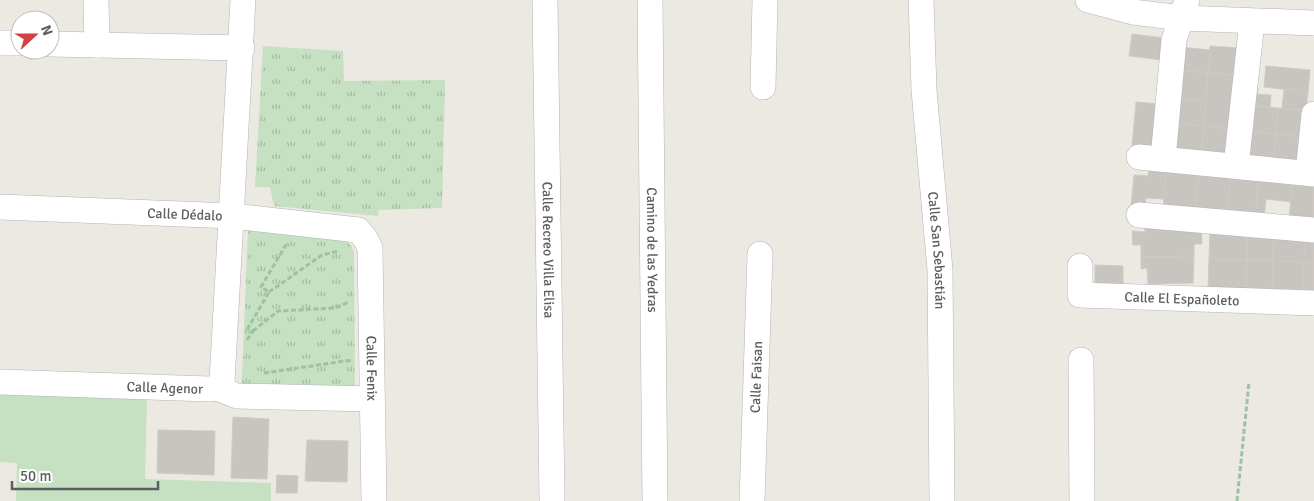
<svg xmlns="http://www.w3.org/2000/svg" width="1314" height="501" viewBox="0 0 1314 501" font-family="Signika,sans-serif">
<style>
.grass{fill:#c5e1c2}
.park{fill:url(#park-tufts)}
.building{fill:#c8c4bf;stroke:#d0cac2}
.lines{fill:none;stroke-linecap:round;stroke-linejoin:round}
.minor-casing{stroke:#b0b4b7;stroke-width:26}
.path{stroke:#9cc1a3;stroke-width:3;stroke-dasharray:5 2.5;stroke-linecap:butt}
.minor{stroke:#fff;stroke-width:25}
.labels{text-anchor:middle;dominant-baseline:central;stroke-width:4;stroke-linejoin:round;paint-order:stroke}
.street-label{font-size:14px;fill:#5b5f62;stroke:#fff}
</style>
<defs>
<pattern id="park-tufts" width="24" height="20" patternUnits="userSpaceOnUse" patternTransform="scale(1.25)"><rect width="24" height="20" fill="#c5e1c2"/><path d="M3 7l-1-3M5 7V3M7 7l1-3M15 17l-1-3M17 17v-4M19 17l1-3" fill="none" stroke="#a3baa1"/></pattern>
</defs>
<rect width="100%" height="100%" fill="#ece9e3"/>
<path class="grass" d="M 0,391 L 147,396 L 145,479 L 271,483 L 271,501 L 16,501 L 17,463 L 0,462 Z"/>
<g class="park">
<path d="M 263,46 L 343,51 L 344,81 L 445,80 L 442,208 L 379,210 L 378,216 L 274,206 L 270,187 L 255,187 Z"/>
<path d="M 248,229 L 344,241 L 351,245 L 354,253 L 355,404 L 241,402 Z"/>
</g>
<g class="building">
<path d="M 1132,34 L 1164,38 L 1162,60 L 1129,56 Z"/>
<path d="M 1210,46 L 1240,48 L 1237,76 L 1208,73 Z"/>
<path d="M 1180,47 L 1210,50 L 1208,73 L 1178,70 Z"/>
<path d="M 1266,66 L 1310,70 L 1308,92 L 1264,87 Z"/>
<path d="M 1178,70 L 1208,73 L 1206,101 L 1175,98 Z"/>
<path d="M 1208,73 L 1237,76 L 1233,129 L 1204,126 Z"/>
<path d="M 1251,87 L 1258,88 L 1257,94 L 1271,95 L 1270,107 L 1249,105 Z"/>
<path d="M 1284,89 L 1308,92 L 1306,111 L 1282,108 Z"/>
<path d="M 1175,98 L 1206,101 L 1204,126 L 1173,123 Z"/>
<path d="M 1136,102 L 1159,104 L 1156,149 L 1132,147 Z"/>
<path d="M 1249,105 L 1278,108 L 1276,134 L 1247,131 Z"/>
<path d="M 1278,108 L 1306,111 L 1303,137 L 1276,134 Z"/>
<path d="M 1173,123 L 1204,126 L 1201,153 L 1171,150 Z"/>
<path d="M 1204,126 L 1233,129 L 1230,155 L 1201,153 Z"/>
<path d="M 1247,131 L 1276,134 L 1273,161 L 1244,158 Z"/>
<path d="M 1276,134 L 1303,137 L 1301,163 L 1273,161 Z"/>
<path d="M 1150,163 L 1167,164 L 1164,199 L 1146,198 L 1145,207 L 1131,206 L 1134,175 L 1148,176 Z"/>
<path d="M 1167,164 L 1199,167 L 1195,211 L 1163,208 Z"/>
<path d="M 1199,167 L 1231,170 L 1227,214 L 1195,211 Z"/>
<path d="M 1231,170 L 1259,173 L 1255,217 L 1227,214 Z"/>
<path d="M 1259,173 L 1293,177 L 1291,202 L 1266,199 L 1264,218 L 1255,217 Z"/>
<path d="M 1293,177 L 1314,179 L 1314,222 L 1289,219 Z"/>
<path d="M 1144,220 L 1201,226 L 1202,244 L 1194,244 L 1194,256 L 1141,257 L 1141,245 L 1133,245 L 1132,231 L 1145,232 Z"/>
<path d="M 1210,229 L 1247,230 L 1247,260 L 1209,259 Z"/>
<path d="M 1247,230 L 1274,232 L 1273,261 L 1247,260 Z"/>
<path d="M 1274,232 L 1305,236 L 1304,262 L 1273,261 Z"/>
<path d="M 1305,236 L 1314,236 L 1314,263 L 1304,262 Z"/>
<path d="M 1194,256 L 1193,283 L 1148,284 L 1147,268 L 1141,269 L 1141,257 Z"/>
<path d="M 1209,259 L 1247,260 L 1246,290 L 1208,289 Z"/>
<path d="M 1247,260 L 1273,261 L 1272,291 L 1246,290 Z"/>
<path d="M 1273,261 L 1304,262 L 1304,291 L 1272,291 Z"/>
<path d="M 1304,262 L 1314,263 L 1314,291 L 1304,291 Z"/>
<path d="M 1095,265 L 1123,266 L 1123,287 L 1095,286 Z"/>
<path d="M 233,417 L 269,419 L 267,479 L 231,478 Z"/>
<path d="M 158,430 L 215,431 L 214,475 L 157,473 Z"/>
<path d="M 307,440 L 348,441 L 347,482 L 305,481 Z"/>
<path d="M 277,475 L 298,476 L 297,493 L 276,493 Z"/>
</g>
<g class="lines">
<defs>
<g id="minor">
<path d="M 96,0 L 97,45"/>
<path id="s1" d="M 545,0 L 552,501"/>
<path id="s2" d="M 650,0 L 655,501"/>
<path id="s3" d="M 921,0 L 924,90 L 940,270 L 942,501"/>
<path d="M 1088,0 L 1133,12 L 1182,18 L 1314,23"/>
<path d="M 0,43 L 20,43"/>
<path d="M 50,44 L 242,48"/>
<path d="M 763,87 L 765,0"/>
<path d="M 1139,157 L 1314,174"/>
<path d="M 1163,159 L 1174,40 L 1187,0"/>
<path d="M 1236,166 L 1252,22"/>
<path d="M 1308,173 L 1314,114"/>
<path id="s4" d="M 0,207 L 233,216 L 358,230 L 365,238 L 370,248 L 374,501"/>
<path d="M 1139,215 L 1314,230"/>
<path id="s5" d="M 1080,266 L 1080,295 L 1314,303"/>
<path d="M 1081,360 L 1082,501"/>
<path id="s6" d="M 0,382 L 209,389 L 217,388 L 222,382 L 243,0"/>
<path d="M 217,388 L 237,396 L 372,399"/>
<path id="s7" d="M 752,501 L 760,254"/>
</g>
</defs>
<use href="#minor" class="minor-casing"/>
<g class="path">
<path d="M 269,292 L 322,255 L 339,251"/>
<path d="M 253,331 L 278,311 L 334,308 L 349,302"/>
<path d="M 247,340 L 253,331 L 248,328 L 269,292 L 261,287 L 287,243"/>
<path d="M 264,373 L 352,360"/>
<path d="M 1237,501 L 1249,382"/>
</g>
<use href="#minor" class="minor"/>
</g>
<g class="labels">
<g class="street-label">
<text stroke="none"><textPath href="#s4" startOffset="185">Calle Dédalo</textPath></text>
<text stroke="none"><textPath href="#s1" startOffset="250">Calle Recreo Villa Elisa</textPath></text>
<text stroke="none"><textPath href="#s3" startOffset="251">Calle San Sebastián</textPath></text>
<text stroke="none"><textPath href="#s2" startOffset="250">Camino de las Yedras</textPath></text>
<text stroke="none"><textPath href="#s5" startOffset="131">Calle El Españoleto</textPath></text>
<text stroke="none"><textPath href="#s4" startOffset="501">Calle Fenix</textPath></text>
<text stroke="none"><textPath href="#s7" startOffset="124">Calle Faisan</textPath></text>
<text stroke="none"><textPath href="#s6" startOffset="165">Calle Agenor</textPath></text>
</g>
</g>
<g transform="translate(35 35) rotate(69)"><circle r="24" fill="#ffffff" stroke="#bdbfc0"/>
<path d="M0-4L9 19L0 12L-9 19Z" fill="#d54042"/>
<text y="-8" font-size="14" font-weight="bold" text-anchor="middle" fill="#5b5f62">N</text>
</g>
<path d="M12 481v8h146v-8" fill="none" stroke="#5b5f62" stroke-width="2.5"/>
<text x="20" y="481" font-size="15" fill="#5b5f62" stroke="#ffffff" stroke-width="4" paint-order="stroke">50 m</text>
</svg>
